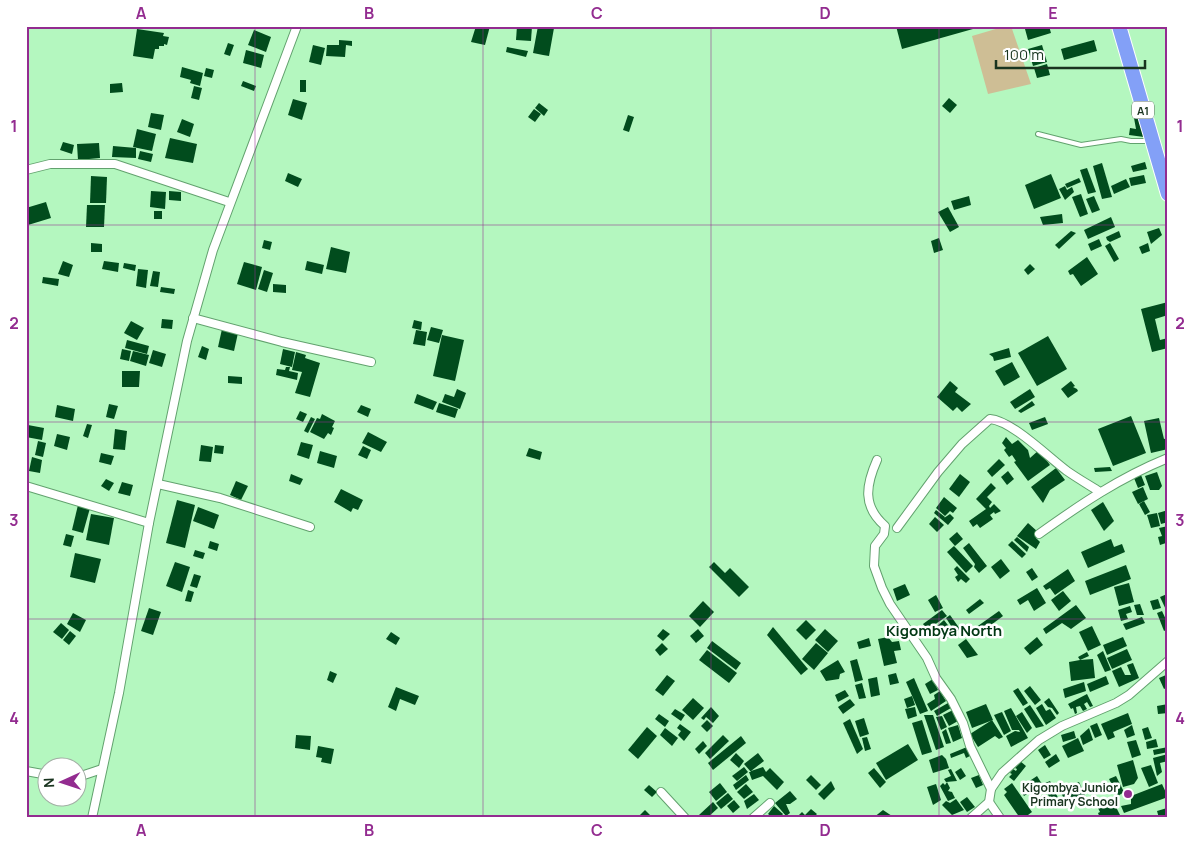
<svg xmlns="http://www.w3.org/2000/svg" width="1194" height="844" viewBox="0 0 1194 844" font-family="Manrope,sans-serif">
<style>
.green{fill:#cebe95}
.building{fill:#014c1d}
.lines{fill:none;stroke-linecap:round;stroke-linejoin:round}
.lane-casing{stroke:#62a26e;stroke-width:6}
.street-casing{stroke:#62a26e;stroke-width:10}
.highway-casing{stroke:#fff;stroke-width:16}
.lane{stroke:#fff;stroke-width:4}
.street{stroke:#fff;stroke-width:8}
.highway{stroke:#83a0f7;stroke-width:14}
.grid{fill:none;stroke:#932c90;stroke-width:1;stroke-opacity:0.55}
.poi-dot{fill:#932c90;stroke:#fff;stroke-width:2}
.labels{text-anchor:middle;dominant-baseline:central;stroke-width:5;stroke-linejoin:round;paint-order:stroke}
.shield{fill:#fff;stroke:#5e7162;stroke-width:1}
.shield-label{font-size:11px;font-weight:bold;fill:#19341f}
.poi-label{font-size:12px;font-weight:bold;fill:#19341f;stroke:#fff;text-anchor:end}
.quarter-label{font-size:15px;font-weight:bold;fill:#013713;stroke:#fff}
.neatline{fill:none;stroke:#932c90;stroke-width:2}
.grid-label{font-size:16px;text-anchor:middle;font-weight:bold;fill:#932c90}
</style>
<rect width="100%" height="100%" fill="#b4f7bf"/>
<path class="green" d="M 1006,26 L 1011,26 L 1031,84 L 988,94 L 972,36 Z"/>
<g class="building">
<path d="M 476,26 L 490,26 L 485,45 L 471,42 Z"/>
<path d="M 517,26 L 532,26 L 531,41 L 516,40 Z"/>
<path d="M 538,26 L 554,28 L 549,56 L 543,55 L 543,53 L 543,55 L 533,53 Z"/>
<path d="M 896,26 L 980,26 L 980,27 L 902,49 Z"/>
<path d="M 1032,26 L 1049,26 L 1051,33 L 1028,40 L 1025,29 Z"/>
<path d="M 137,29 L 164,33 L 163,36 L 169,37 L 167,45 L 164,44 L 164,46 L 159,46 L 159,49 L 155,49 L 153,59 L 133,56 Z"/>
<path d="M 254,30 L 271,37 L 266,52 L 248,45 Z"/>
<path d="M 339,40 L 352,41 L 352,46 L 346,45 L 345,57 L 326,56 L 327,45 L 339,45 Z"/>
<path d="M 1094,40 L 1097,51 L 1064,60 L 1061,49 Z"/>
<path d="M 228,43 L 234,45 L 230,56 L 224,54 Z"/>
<path d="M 313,45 L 325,48 L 321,65 L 309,62 Z"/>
<path d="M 1042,45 L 1047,62 L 1033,66 L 1028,49 Z"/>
<path d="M 507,47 L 528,51 L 526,57 L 506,52 Z"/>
<path d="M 246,50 L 264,55 L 261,68 L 243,63 Z"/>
<path d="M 1047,64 L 1050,75 L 1037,78 L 1034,68 Z"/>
<path d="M 182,67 L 203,73 L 200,86 L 190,83 L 191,80 L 180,77 Z"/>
<path d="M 206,68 L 214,70 L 212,78 L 204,76 Z"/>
<rect x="300" y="80" width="6" height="12"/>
<path d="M 243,81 L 256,86 L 254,91 L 241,86 Z"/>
<path d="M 122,83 L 123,92 L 110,93 L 110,84 Z"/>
<path d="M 194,86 L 202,88 L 199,100 L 191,98 Z"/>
<path d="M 949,98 L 957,105 L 950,113 L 942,106 Z"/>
<path d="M 293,99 L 307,103 L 302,120 L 288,115 Z"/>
<path d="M 539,103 L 548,110 L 544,116 L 535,108 Z"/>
<path d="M 534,109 L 541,114 L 535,122 L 528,117 Z"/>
<path d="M 151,113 L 164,115 L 161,130 L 148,127 Z"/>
<path d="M 628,115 L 634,117 L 629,132 L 623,130 Z"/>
<path d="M 1140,116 L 1144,137 L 1129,135 L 1130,128 L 1136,129 L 1134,118 Z"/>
<path d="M 182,119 L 194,124 L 190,137 L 177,132 Z"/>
<path d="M 137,129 L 156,134 L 152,151 L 133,147 Z"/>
<path d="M 170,138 L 197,144 L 193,163 L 165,158 Z"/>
<path d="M 63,142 L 74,145 L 72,154 L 60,150 Z"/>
<path d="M 99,143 L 100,158 L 78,160 L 77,144 Z"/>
<path d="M 113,146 L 136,148 L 136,158 L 112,157 Z"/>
<path d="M 140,151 L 153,154 L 151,162 L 138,159 Z"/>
<path d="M 1145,162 L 1147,169 L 1133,172 L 1131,166 Z"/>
<path d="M 1102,163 L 1112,197 L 1102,199 L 1093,166 Z"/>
<path d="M 1087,168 L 1096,192 L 1088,194 L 1080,170 Z"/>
<path d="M 288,173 L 302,179 L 298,187 L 285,181 Z"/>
<path d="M 1051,174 L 1061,198 L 1034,209 L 1025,185 Z"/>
<path d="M 1144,175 L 1146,183 L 1131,186 L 1129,178 Z"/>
<path d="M 91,176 L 107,177 L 106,203 L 90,203 Z"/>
<path d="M 1079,178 L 1081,182 L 1067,188 L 1065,184 Z"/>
<path d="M 1126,179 L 1130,187 L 1114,194 L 1111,186 Z"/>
<path d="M 1065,186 L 1067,190 L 1072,187 L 1074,192 L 1065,200 L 1059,189 Z"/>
<path d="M 151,191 L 166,192 L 165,209 L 150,207 Z"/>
<path d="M 169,191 L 181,192 L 181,201 L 169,200 Z"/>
<path d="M 1081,194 L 1088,214 L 1080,217 L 1072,197 Z"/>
<path d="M 969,196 L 971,205 L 954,210 L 951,201 Z"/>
<path d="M 1094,196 L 1100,210 L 1092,213 L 1086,199 Z"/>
<path d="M 46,202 L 51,218 L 28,225 L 26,208 Z"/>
<path d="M 87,205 L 105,205 L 104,227 L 86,227 Z"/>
<path d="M 948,207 L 959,227 L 950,232 L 938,212 Z"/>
<rect x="154" y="211" width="8" height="8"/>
<path d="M 1062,214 L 1063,223 L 1043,225 L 1040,217 Z"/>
<path d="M 1111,217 L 1115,227 L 1088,239 L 1084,230 Z"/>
<path d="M 1159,228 L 1162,235 L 1151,244 L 1147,232 Z"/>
<path d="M 1071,231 L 1076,233 L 1059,249 L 1055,245 Z"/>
<path d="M 1119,231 L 1121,237 L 1110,242 L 1107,240 L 1106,237 Z"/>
<path d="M 939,238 L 943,250 L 934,253 L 931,241 Z"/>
<path d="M 1099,239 L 1102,246 L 1091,251 L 1088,244 Z"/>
<path d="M 264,240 L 272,242 L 270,250 L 262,248 Z"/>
<path d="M 91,243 L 102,244 L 102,252 L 91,252 Z"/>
<path d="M 1110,243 L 1119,259 L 1114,262 L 1105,246 Z"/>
<path d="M 1148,243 L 1150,251 L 1142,254 L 1139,247 Z"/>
<path d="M 331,247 L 350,252 L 346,273 L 326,269 Z"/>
<path d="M 1087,257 L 1098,274 L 1081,286 L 1073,274 L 1070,275 L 1068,271 Z"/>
<path d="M 63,261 L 73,265 L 69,277 L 58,274 Z"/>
<path d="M 104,261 L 119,263 L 118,272 L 102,269 Z"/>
<path d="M 307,261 L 324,265 L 322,274 L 305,270 Z"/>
<path d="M 244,262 L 262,267 L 256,290 L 237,284 Z"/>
<path d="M 124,263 L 136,265 L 135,271 L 123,268 Z"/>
<path d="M 1030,264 L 1035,269 L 1028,275 L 1024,270 Z"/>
<path d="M 138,269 L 148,270 L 146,288 L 136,286 Z"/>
<path d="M 264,270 L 273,273 L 267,292 L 258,289 Z"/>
<path d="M 153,271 L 160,272 L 158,287 L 150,286 Z"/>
<path d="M 43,277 L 59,279 L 58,286 L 42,283 Z"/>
<path d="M 273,284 L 286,285 L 286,293 L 273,292 Z"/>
<path d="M 161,287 L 175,289 L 174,294 L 160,292 Z"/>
<path d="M 1168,302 L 1168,315 L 1155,319 L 1160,340 L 1168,338 L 1168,348 L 1152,352 L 1141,309 Z"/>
<path d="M 162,319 L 173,320 L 172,329 L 161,328 Z"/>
<path d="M 414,320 L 422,322 L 421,330 L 412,328 Z"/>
<path d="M 131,321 L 144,328 L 137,340 L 124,333 Z"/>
<path d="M 431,327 L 443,330 L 439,343 L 427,340 Z"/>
<path d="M 222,329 L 238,333 L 234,351 L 218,347 Z"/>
<path d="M 416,330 L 427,332 L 425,346 L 413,344 Z"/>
<path d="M 442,335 L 464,340 L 455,381 L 433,376 Z"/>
<path d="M 1048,336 L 1067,369 L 1037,386 L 1018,353 Z"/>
<path d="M 127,340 L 149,346 L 147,354 L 125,348 Z"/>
<path d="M 202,346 L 209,349 L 206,360 L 198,357 Z"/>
<path d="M 1009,348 L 1011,357 L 994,361 L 993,357 L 989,354 Z"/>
<path d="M 122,349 L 131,351 L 129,361 L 120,359 Z"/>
<path d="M 283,349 L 295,352 L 292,367 L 280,364 Z"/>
<path d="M 153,350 L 166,354 L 162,367 L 149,363 Z"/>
<path d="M 133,351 L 149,355 L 146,366 L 130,361 Z"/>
<path d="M 296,352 L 306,355 L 305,358 L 320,363 L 310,397 L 295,393 L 302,372 L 292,370 Z"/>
<path d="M 1012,362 L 1020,377 L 1004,386 L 995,371 Z"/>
<path d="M 286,367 L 290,367 L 289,371 L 298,373 L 297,380 L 276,375 L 277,369 L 285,370 Z"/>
<path d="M 122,371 L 140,371 L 139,387 L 122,387 Z"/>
<path d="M 228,376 L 242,377 L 242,384 L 228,383 Z"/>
<path d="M 950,381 L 958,388 L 955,392 L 971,404 L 962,412 L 957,407 L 953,411 L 937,397 Z"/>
<path d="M 1071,381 L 1075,386 L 1073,387 L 1077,389 L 1078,391 L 1068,398 L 1061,389 Z"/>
<path d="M 457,389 L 466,393 L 460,409 L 442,402 L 445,394 L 454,397 Z"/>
<path d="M 1030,389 L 1035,397 L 1015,409 L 1010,402 Z"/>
<path d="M 417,394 L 437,402 L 433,410 L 414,403 Z"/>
<path d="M 1032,401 L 1035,405 L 1021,413 L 1018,411 Z"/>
<path d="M 439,403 L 458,409 L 455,418 L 436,412 Z"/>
<path d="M 109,404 L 118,406 L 114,419 L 106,417 Z"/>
<path d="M 57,405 L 75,409 L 73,421 L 55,417 Z"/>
<path d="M 361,405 L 371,409 L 368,417 L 357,412 Z"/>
<path d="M 300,411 L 307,414 L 303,422 L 296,419 Z"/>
<path d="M 322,414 L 335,421 L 332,427 L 334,428 L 331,435 L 328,433 L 324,439 L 310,432 L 317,418 L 320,419 Z"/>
<path d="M 1131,416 L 1146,453 L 1113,466 L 1098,429 Z"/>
<path d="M 311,417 L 315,419 L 308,433 L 304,431 Z"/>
<path d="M 1045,417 L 1048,424 L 1032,430 L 1029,423 Z"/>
<path d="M 1159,418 L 1164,439 L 1168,438 L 1168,449 L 1151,453 L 1144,421 Z"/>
<path d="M 87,424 L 92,425 L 88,438 L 83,436 Z"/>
<path d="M 28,425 L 44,428 L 42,440 L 26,437 Z"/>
<path d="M 115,429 L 127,431 L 125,450 L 113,449 Z"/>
<path d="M 368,432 L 387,442 L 381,452 L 362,443 Z"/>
<path d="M 57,434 L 70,437 L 67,450 L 54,446 Z"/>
<path d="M 1006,437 L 1012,444 L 1018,440 L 1028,450 L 1030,458 L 1039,450 L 1050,465 L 1028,481 L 1014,462 L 1016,461 L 1012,455 L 1009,457 L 1004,450 L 1006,448 L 1002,443 Z"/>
<path d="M 38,441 L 46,443 L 43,457 L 35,455 Z"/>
<path d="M 301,442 L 313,445 L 309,459 L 297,455 Z"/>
<path d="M 201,445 L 213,447 L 211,462 L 199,461 Z"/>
<path d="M 215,445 L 224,446 L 223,454 L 214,453 Z"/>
<path d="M 363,446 L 371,450 L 367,459 L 358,455 Z"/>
<path d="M 529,448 L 542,452 L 540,460 L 526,456 Z"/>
<path d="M 320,451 L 337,456 L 334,468 L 317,463 Z"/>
<path d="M 101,453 L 114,456 L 111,465 L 99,462 Z"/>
<path d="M 32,457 L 42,460 L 40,473 L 29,471 Z"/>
<path d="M 999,459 L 1005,465 L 992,477 L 987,471 Z"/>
<path d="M 1110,467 L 1112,471 L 1095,472 L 1094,468 Z"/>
<path d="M 1056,468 L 1065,480 L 1050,490 L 1043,503 L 1031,487 Z"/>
<path d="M 1008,471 L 1014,479 L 1007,485 L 1001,477 Z"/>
<path d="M 1157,472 L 1162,486 L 1159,490 L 1150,490 L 1145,476 Z"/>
<path d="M 291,474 L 303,479 L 300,485 L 289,481 Z"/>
<path d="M 960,474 L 970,482 L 959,497 L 949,489 Z"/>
<path d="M 1141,475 L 1145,485 L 1138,488 L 1134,478 Z"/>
<path d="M 106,479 L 114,483 L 109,491 L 101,486 Z"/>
<path d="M 236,481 L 248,486 L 241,500 L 230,495 Z"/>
<path d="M 122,482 L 133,485 L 130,496 L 118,493 Z"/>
<path d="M 991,483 L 996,488 L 987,497 L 992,502 L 989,506 L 990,508 L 994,504 L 1001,511 L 995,514 L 994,512 L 990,515 L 993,519 L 980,528 L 977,524 L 973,527 L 969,521 L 986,509 L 976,499 Z"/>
<path d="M 1143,487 L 1148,499 L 1138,504 L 1132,492 Z"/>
<path d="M 341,489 L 363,500 L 358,510 L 353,508 L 351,512 L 334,502 Z"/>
<path d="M 944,497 L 957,508 L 953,513 L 950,511 L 945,516 L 936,508 Z"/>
<path d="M 177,500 L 195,505 L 185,548 L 166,543 Z"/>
<path d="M 1144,501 L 1150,512 L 1145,515 L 1139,504 Z"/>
<path d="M 1103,502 L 1114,521 L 1104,531 L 1091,510 Z"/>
<path d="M 78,505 L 90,508 L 83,533 L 72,530 Z"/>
<path d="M 198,507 L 219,515 L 214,529 L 193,521 Z"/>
<path d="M 936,510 L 945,517 L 944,518 L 950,514 L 954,518 L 948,525 L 934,513 Z"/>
<path d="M 1168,510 L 1168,522 L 1161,524 L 1158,513 Z"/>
<path d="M 1157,513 L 1160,526 L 1151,528 L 1147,515 Z"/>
<path d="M 91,514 L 114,518 L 109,545 L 86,540 Z"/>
<path d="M 935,517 L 944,525 L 937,532 L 929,524 Z"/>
<path d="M 1028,523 L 1038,532 L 1036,538 L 1040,542 L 1036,549 L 1017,536 Z"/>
<path d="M 1168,526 L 1168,547 L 1167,547 L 1166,543 L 1160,545 L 1158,537 L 1162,536 L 1159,528 Z"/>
<path d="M 957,532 L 963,539 L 955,546 L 949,539 Z"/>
<path d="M 66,534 L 74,536 L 71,547 L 63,545 Z"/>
<path d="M 1017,537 L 1029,547 L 1027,552 L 1014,540 Z"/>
<path d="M 1111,539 L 1114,547 L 1122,544 L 1125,552 L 1088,568 L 1081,552 Z"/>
<path d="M 210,541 L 219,544 L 217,551 L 208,548 Z"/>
<path d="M 1012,541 L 1026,554 L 1022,558 L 1008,545 Z"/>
<path d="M 969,543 L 987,566 L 979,573 L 974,567 L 975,564 L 963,548 Z"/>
<path d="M 954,546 L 973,566 L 966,573 L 947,552 Z"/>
<path d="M 195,550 L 205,553 L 203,559 L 193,556 Z"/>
<path d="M 75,553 L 101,559 L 95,583 L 70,577 Z"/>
<path d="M 1001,559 L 1010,571 L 1000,579 L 991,567 Z"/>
<path d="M 175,562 L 190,567 L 182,592 L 166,586 Z"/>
<path d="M 714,562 L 725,573 L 730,568 L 749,587 L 739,597 L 709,567 Z"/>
<path d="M 1126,565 L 1131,579 L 1090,595 L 1085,581 Z"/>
<path d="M 957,566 L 970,579 L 966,583 L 961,579 L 958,582 L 955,577 L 958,575 L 954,569 Z"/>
<path d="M 1032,568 L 1038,577 L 1032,581 L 1026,572 Z"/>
<path d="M 1068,569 L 1075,581 L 1055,595 L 1050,588 L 1046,590 L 1043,586 Z"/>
<path d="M 194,574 L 201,576 L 197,588 L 190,586 Z"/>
<path d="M 1129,583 L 1134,602 L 1119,606 L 1114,587 Z"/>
<path d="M 905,584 L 910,595 L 897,601 L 893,589 Z"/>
<path d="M 1037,588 L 1046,603 L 1034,611 L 1028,600 L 1020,605 L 1017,600 Z"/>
<path d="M 188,590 L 194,592 L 191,602 L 185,601 Z"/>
<path d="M 1063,591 L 1071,601 L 1059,611 L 1051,600 Z"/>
<path d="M 1167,594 L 1168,595 L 1168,614 L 1160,597 Z"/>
<path d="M 936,595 L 943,608 L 935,612 L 928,600 Z"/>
<path d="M 980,599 L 984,603 L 969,614 L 966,610 Z"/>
<path d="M 1158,599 L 1161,608 L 1153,610 L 1150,601 Z"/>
<path d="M 703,601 L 714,612 L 700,627 L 689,616 Z"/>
<path d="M 1140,604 L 1144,615 L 1137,615 L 1134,605 Z"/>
<path d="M 1076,605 L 1086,618 L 1071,629 L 1062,623 L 1046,634 L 1043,629 Z"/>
<path d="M 1130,606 L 1132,612 L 1126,614 L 1128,619 L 1121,621 L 1118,610 Z"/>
<path d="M 149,608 L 161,612 L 153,635 L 141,631 Z"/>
<path d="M 942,610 L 947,616 L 927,630 L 923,624 Z"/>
<path d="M 999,611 L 1003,616 L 979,634 L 975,628 Z"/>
<path d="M 1162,611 L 1168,624 L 1168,629 L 1164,631 L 1157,613 Z"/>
<path d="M 73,613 L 86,620 L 80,632 L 67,624 Z"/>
<path d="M 950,615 L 960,629 L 955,632 L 946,618 Z"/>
<path d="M 1142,617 L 1145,623 L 1126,630 L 1123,624 Z"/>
<path d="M 806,620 L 816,630 L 806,640 L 796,630 Z"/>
<path d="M 944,620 L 954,633 L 946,639 L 943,635 L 939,638 L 935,632 L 937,631 L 935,628 Z"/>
<path d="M 61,623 L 69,630 L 62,639 L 53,632 Z"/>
<path d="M 1092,626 L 1101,645 L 1088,651 L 1079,632 Z"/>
<path d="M 773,627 L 808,669 L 801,675 L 767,635 Z"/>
<path d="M 663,629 L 670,634 L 663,641 L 657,636 Z"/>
<path d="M 698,629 L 704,636 L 696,643 L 690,636 Z"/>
<path d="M 825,629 L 838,641 L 828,652 L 815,640 Z"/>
<path d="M 70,631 L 76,636 L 69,645 L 63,640 Z"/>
<path d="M 391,632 L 400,638 L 396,645 L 386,639 Z"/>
<path d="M 888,637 L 892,642 L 899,641 L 901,650 L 894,651 L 897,663 L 884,666 L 878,639 Z"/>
<path d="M 1037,637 L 1043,645 L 1030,655 L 1024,648 Z"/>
<path d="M 1123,637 L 1127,646 L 1107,655 L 1103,645 Z"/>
<path d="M 869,638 L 871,646 L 859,649 L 857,642 Z"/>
<path d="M 966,639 L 978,655 L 967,658 L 958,645 Z"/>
<path d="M 712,641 L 741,663 L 736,670 L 707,648 Z"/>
<path d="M 662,643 L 668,649 L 660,656 L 655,650 Z"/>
<path d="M 816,643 L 828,653 L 814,670 L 802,659 Z"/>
<path d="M 1127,649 L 1132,660 L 1112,669 L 1107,658 Z"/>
<path d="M 707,650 L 737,673 L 729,683 L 699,660 Z"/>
<path d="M 1103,651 L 1111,670 L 1105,672 L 1097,655 Z"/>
<path d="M 1087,652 L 1089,656 L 1080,660 L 1093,659 L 1095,678 L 1071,681 L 1069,662 L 1080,660 L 1078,657 Z"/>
<path d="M 857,659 L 863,680 L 855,682 L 850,661 Z"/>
<path d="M 838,660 L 845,672 L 840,674 L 839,679 L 826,681 L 820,671 Z"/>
<path d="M 1133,663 L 1139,678 L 1119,687 L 1112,671 L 1121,667 L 1125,675 L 1131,675 L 1127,665 Z"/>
<path d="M 330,671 L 337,674 L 333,683 L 327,680 Z"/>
<path d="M 896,673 L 899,683 L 890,685 L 888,675 Z"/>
<path d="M 667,675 L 675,681 L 663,696 L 655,690 Z"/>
<path d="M 1166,675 L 1168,687 L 1164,689 L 1159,678 Z"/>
<path d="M 1106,676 L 1109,684 L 1090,692 L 1087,684 Z"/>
<path d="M 877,677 L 880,695 L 871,697 L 868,679 Z"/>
<path d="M 914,678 L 928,711 L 920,714 L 906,682 Z"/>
<path d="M 933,679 L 938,690 L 930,694 L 925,684 Z"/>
<path d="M 1084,682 L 1086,691 L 1065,698 L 1063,689 Z"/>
<path d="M 862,683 L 866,698 L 859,699 L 855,685 Z"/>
<path d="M 1030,686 L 1041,700 L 1035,705 L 1024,691 Z"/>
<path d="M 396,687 L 419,696 L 415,705 L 400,699 L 396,711 L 388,707 Z"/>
<path d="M 1018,688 L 1028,703 L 1023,706 L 1013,691 Z"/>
<path d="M 845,690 L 849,696 L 838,702 L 835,695 Z"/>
<path d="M 940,691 L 946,701 L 931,711 L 927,704 L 935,699 L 934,695 Z"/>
<path d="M 1087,694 L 1093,706 L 1090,707 L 1087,702 L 1084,704 L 1087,709 L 1083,711 L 1080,706 L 1076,707 L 1077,713 L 1075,714 L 1073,708 L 1071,709 L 1068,704 Z"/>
<path d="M 912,696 L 915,705 L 907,708 L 904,699 Z"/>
<path d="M 693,698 L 704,708 L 693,720 L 682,710 Z"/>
<path d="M 1049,698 L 1059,713 L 1057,715 L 1052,708 L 1048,707 L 1044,702 Z"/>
<path d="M 850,699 L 855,705 L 843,714 L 838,707 Z"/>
<path d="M 948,703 L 951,708 L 937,716 L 934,711 Z"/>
<path d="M 986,704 L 993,720 L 972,728 L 966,712 Z"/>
<path d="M 1042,704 L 1046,711 L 1050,709 L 1056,718 L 1046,725 L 1036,708 Z"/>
<path d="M 1168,704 L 1168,713 L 1158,714 L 1157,706 Z"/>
<path d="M 1030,705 L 1044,726 L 1036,728 L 1024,709 Z"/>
<path d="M 711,707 L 719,716 L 713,723 L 706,717 L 704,720 L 701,718 Z"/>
<path d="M 915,707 L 917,716 L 908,719 L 905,709 Z"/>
<path d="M 1011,708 L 1028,738 L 1011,747 L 1006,736 L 1015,731 L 1020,732 L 1019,730 L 1012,730 L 1004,711 Z"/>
<path d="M 675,709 L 685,715 L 681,721 L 671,714 Z"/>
<path d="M 953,710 L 958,721 L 949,726 L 943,715 Z"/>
<path d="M 1002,712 L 1011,731 L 1004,735 L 994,715 Z"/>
<path d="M 1022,712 L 1032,728 L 1027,733 L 1016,716 Z"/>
<path d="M 1128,713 L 1132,724 L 1113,732 L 1115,737 L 1108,740 L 1101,724 Z"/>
<path d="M 659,714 L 669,721 L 665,727 L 655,719 Z"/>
<path d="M 924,715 L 933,715 L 944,747 L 936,750 Z"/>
<path d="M 942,716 L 947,727 L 941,730 L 936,717 Z"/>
<path d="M 864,718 L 869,734 L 860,737 L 855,721 Z"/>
<path d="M 850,719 L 863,749 L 857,754 L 843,723 Z"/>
<path d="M 707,720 L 713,726 L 707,732 L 701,726 Z"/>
<path d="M 922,720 L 932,752 L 922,755 L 912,723 Z"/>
<path d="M 992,720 L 1003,737 L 999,739 L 995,736 L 978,747 L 970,734 Z"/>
<path d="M 1097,723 L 1102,735 L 1095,738 L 1090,726 Z"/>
<path d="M 680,724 L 691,732 L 684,741 L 678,735 L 681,731 L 677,728 Z"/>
<path d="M 958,725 L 962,738 L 953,742 L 948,728 Z"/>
<path d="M 1132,725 L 1135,735 L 1127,738 L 1124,730 Z"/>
<path d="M 647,727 L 657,736 L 638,759 L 628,750 Z"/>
<path d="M 1148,727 L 1152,738 L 1145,740 L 1142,729 Z"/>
<path d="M 665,728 L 678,738 L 672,746 L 660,735 Z"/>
<path d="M 1089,728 L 1093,740 L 1083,745 L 1080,736 Z"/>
<path d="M 946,729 L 951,743 L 946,744 L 942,732 Z"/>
<path d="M 1074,731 L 1076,738 L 1063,742 L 1061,735 Z"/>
<path d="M 296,735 L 311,736 L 310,750 L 295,748 Z"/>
<path d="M 723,735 L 729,741 L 710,759 L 705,753 Z"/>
<path d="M 741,736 L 746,743 L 713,770 L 708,763 Z"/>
<path d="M 867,737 L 871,749 L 865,751 L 862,738 Z"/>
<path d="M 1078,738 L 1084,751 L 1068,758 L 1062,746 Z"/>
<path d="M 1156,739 L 1158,747 L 1147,749 L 1146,742 Z"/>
<path d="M 1136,740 L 1141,755 L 1132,758 L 1127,742 Z"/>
<path d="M 703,741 L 707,746 L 699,754 L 695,749 Z"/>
<path d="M 908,744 L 918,760 L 886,780 L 876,763 Z"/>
<path d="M 1045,745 L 1051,755 L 1044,759 L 1038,750 Z"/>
<path d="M 318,746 L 334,749 L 331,764 L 321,762 L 322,758 L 316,757 Z"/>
<path d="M 967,747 L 970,756 L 966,758 L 964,753 L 951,758 L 950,754 Z"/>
<path d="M 1168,747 L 1168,752 L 1154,755 L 1153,750 Z"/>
<path d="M 736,753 L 744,761 L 739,768 L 730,760 Z"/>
<path d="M 758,753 L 764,761 L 751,771 L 763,767 L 766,772 L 770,768 L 784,782 L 777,790 L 763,776 L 752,780 L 749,772 L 751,772 L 744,764 Z"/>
<path d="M 1056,754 L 1060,761 L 1049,768 L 1045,762 Z"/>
<path d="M 1168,754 L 1168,761 L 1160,763 L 1162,772 L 1157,776 L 1153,758 Z"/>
<path d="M 942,755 L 946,759 L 949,768 L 933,773 L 929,760 Z"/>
<path d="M 1133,760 L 1138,778 L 1134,784 L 1123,787 L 1117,765 Z"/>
<path d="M 1020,761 L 1026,766 L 1014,781 L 1009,777 L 1012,774 L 1010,773 L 1013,769 L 1016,771 L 1017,769 L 1015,768 Z"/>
<path d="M 1151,765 L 1158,783 L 1149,787 L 1141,768 Z"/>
<path d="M 744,767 L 748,772 L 737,781 L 732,776 Z"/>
<path d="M 874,768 L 886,782 L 880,788 L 868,773 Z"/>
<path d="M 961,768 L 966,776 L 960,780 L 955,772 Z"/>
<path d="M 951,769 L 957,781 L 946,782 L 944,779 L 951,776 L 948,770 Z"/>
<path d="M 746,775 L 749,780 L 736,790 L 733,785 Z"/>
<path d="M 811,775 L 821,785 L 816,790 L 806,780 Z"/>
<path d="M 979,775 L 983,785 L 976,788 L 971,778 Z"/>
<path d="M 1037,776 L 1042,784 L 1024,796 L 1021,791 L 1024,789 L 1022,786 Z"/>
<path d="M 1116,776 L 1124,792 L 1118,796 L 1109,779 Z"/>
<path d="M 831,781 L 835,789 L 824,800 L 818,794 Z"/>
<path d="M 1050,781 L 1060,802 L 1053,805 L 1043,784 Z"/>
<path d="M 947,782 L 950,788 L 948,791 L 952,792 L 955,798 L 948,801 L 940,786 L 943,783 L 945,785 Z"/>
<path d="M 1079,782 L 1085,795 L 1067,804 L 1060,791 Z"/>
<path d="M 720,783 L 727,792 L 716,801 L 709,792 Z"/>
<path d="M 1012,783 L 1032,812 L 1024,818 L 1020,818 L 1004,795 L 1007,792 L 1004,789 Z"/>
<path d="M 746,784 L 753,792 L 744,799 L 737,792 Z"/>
<path d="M 936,784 L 941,800 L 933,805 L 927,787 Z"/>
<path d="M 1162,784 L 1168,797 L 1124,813 L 1121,806 L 1131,804 L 1131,796 Z"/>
<path d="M 649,785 L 657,792 L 652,797 L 644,790 Z"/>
<path d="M 790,791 L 797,799 L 790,804 L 786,804 L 790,813 L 786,816 L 775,803 Z"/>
<path d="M 728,793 L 733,799 L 721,809 L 716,803 Z"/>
<path d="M 754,794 L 759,800 L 747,809 L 744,801 Z"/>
<path d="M 967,797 L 975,807 L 967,812 L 960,802 Z"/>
<path d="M 956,799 L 964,810 L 952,815 L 942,805 L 946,801 L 950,803 Z"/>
<path d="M 1112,799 L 1120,815 L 1114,818 L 1100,818 L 1098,813 L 1100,812 L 1097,806 Z"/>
<path d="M 734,800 L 740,807 L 733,813 L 727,806 Z"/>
<path d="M 713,802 L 718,808 L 707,818 L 702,818 L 699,815 Z"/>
<path d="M 774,806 L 783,814 L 780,818 L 773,818 L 768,814 Z"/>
<path d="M 1167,808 L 1168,818 L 1159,818 L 1157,811 Z"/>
<path d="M 811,809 L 817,814 L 813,818 L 799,818 L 798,816 L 802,812 L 805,815 Z"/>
<path d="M 645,810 L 653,818 L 637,818 Z"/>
<path d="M 883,810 L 892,816 L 873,818 Z"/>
</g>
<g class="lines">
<defs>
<path id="lane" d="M 1038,134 L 1081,145 L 1121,139 L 1131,141 L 1150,141"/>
<g id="street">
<path d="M 26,170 L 50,164 L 115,164 L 229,202"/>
<path d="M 193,318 L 282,342 L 371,362"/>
<path d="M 877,460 C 866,485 862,506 885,526 L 884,534 L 875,546 L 874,566 L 882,588 L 890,604 L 927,658 L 936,678 L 951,699 L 963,723 L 970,746 L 991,789"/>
<path d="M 158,484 L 220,498 L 310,527"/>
<path d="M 26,486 L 149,523"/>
<path d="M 897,528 L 938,472 L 962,444 L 990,419 C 1012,421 1047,456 1067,471 C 1077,478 1089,485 1100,492"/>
<path d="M 1039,534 C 1081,504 1119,478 1168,458"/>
<path d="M 26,771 L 48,775"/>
<path d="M 78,777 L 102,769"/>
<path d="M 661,792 L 685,818"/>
<path d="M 989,802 L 1000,818"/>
<path d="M 92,818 L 119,693 L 149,523 L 187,341 L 213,250 L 297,26"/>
<path d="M 753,818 L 770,803"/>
<path d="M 971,818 L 989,802 L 991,789 L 1002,773 L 1039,740 L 1062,726 L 1116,703 L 1129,695 L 1168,661"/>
</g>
<path id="highway" d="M 1119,26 L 1168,194"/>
</defs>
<use href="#lane" class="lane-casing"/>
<use href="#street" class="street-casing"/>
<use href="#highway" class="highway-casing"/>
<use href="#lane" class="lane"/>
<use href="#street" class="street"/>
<use href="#highway" class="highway"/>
</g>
<path class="grid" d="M 255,26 L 255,818M 483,26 L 483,818M 711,26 L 711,818M 939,26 L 939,818M 26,225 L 1168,225M 26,422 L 1168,422M 26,619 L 1168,619"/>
<circle class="poi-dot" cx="1128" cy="794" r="5"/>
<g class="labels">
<rect class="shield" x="1132" y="101.5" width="22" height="17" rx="4"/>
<g class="shield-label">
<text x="1143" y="110">A1</text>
</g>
<g class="poi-label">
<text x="1118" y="787">Kigombya Junior<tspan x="1118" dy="14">Primary School</tspan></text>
</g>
<g class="quarter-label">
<text x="944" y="630">Kigombya North</text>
</g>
</g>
<rect width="1194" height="844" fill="none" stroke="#ffffff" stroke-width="55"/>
<g transform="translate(62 782) rotate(267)"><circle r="24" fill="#ffffff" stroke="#a3aea5"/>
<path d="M0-4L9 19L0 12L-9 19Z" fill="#932c90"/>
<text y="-8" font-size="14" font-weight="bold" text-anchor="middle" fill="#19341f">N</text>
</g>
<path d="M996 60v8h149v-8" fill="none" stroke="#19341f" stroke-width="2.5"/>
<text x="1004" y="60" font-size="15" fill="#19341f" stroke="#ffffff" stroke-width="4" paint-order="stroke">100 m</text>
<rect x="28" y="28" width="1138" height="788" class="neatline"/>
<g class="grid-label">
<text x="141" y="19">A</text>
<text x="369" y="19">B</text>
<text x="597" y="19">C</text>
<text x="825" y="19">D</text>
<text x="1053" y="19">E</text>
<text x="14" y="132">1</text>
<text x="1180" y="132">1</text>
<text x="14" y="329">2</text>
<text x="1180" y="329">2</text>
<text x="14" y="526">3</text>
<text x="1180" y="526">3</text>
<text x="14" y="724">4</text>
<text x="1180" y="724">4</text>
<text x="141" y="836">A</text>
<text x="369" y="836">B</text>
<text x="597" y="836">C</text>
<text x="825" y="836">D</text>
<text x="1053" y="836">E</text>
</g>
</svg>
